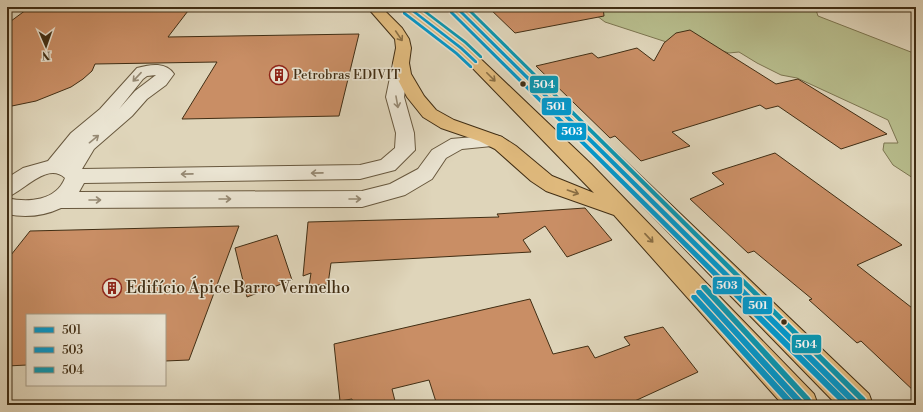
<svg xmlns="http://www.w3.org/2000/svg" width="923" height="412" viewBox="0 0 923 412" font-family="'Libre Bodoni',serif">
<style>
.green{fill:#b7bc8c;stroke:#7c7550}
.building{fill:#c98e65;stroke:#412e14}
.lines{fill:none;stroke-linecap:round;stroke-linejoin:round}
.minor-casing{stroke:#68583e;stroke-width:2}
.major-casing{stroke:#412e14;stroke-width:2}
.minor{fill:#eae4d2;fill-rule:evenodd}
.major{fill:#e0ba7d;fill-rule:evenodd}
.bus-1-casing{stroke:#eae4d2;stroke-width:3}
.bus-2-casing{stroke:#eae4d2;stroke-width:3}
.bus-3-casing{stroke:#eae4d2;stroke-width:3}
.bus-1{fill:#0398cc;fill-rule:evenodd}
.bus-2{fill:#0398cc;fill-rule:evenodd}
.bus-3{fill:#0a97b2;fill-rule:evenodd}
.oneway{stroke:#896d43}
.oneway2{stroke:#968973}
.bus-dot{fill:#412e14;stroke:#eae4d2;stroke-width:1.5}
.labels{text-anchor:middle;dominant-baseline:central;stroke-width:3;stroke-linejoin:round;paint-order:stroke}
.far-poi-label{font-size:13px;fill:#412e14;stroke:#eae4d2;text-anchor:start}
.poi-label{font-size:16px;fill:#412e14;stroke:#eae4d2;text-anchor:start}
.line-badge{stroke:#eae4d2;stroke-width:1.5}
.badge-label{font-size:11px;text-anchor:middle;font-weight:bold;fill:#fff}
</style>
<rect width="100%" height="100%" fill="#dfd5ba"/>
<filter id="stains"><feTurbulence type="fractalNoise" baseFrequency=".005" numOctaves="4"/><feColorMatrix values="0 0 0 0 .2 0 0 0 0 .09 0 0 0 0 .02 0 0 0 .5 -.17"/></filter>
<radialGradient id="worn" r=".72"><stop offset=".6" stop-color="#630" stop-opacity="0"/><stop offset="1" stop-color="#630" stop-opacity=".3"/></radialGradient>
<path class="green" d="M 585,7 L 815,7 L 818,16 L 916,54 L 916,180 L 893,165 L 883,150 L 884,143 L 898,143 L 888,120 L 797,78 L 781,75 L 757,63 L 739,52 L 729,53 L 710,47 L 691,50 L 605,22 Z"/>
<g class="building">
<path d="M 30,7 L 191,7 L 168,37 L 359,34 L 339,116 L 182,119 L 217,62 L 95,64 L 92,71 L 83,79 L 71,87 L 36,101 L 7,107 L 7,24 Z"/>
<path d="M 488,7 L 603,7 L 604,16 L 515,33 Z"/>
<path d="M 690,30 L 776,84 L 798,79 L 887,134 L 841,149 L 778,106 L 766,109 L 760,105 L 672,132 L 690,146 L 641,161 L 615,136 L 610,138 L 536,66 L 592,53 L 598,58 L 637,48 L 654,61 L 664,43 L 676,33 Z"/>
<path d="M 775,153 L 902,245 L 857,265 L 916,311 L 916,393 L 861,341 L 857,343 L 809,300 L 812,299 L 754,251 L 748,253 L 690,199 L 724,184 L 712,173 Z"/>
<path d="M 585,208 L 612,240 L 567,257 L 545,226 L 523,240 L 531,252 L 331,263 L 328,284 L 309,286 L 311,273 L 303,276 L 308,222 L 499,217 L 497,214 Z"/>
<path d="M 239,226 L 189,360 L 165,361 L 165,315 L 27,315 L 27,365 L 7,366 L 7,260 L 30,231 Z"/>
<path d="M 277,235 L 292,280 L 247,297 L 235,248 Z"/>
<path d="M 530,299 L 553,354 L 588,346 L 595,358 L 630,345 L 624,337 L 663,327 L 698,372 L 626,405 L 437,405 L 429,380 L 392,389 L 396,405 L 353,405 L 352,399 L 340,401 L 334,344 Z"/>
</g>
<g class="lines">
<defs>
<path id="minor" d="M 401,58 L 407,60 L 409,63 L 404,97 L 414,133 L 415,150 L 395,170 L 360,179 L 84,183 L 79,192 L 362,191 L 390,184 L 418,169 L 432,150 L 451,139 L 495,135 L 502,137 L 505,141 L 502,145 L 462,149 L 446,158 L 432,179 L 405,195 L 362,207 L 61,208 C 44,216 25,218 7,214 L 7,198 C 28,203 56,201 65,178 C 47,161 22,193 7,197 L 7,178 L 23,168 L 48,161 L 71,133 L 100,109 L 137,68 C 151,64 166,62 174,74 L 166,85 L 147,99 L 132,116 L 94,149 L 82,169 L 360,165 L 381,160 L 395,148 L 396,133 L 386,97 L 393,63 L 395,60 ZM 156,75 L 135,91 L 119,109 L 143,79 L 147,76 Z"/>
<g id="major">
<path d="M 367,7 L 381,7 L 402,28 L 409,39 L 411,48 L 409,63 L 411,74 L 424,96 L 436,110 L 454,120 L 502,137 L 516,146 L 552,176 L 594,193 L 456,51 L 401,7 L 417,7 L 466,45 L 591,164 L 814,394 L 818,405 L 783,405 L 614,215 L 546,191 L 531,181 L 495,149 L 479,141 L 441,128 L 423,117 L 407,97 L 395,74 L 393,63 L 396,48 L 395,39 Z"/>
<path d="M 449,7 L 464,7 L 869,394 L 873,405 L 837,405 Z"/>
</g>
</defs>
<use href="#minor" class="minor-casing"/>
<use href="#major" class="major-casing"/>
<use href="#minor" class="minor"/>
<use href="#major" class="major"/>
<defs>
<g id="bus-1">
<path d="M 406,7 L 410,7 L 462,47 L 477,61 L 477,63 L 475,63 L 460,49 Z"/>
<path d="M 454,7 L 458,7 L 860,403 L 861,405 L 853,405 Z"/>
<path d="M 697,290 L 701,290 L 805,403 L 806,405 L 798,405 L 697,294 L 696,292 Z"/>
</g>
<g id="bus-2">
<path d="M 450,11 L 452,11 L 850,403 L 851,405 L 843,405 L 450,13 Z"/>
<path d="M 403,12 L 405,12 L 457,52 L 472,66 L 472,68 L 470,68 L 455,54 L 403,14 Z"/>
<path d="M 692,295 L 696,295 L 795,403 L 796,405 L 788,405 L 692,299 L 691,297 Z"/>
</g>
<g id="bus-3">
<path d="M 417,7 L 421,7 L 466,41 L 482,56 L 482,58 L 480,58 L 464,43 Z"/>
<path d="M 464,7 L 468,7 L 865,398 L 866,400 L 865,402 L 863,403 L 861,402 Z"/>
<path d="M 702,285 L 706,285 L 810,398 L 811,400 L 810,402 L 808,403 L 806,402 L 702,289 L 701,287 Z"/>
</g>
</defs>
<use href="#bus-1" class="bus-1-casing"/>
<use href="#bus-2" class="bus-2-casing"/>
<use href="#bus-3" class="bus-3-casing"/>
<use href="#bus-1" class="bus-1"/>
<use href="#bus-2" class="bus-2"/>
<use href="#bus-3" class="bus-3"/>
</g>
<defs><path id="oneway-shaft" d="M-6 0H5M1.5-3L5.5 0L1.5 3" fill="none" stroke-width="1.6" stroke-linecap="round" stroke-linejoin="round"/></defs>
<g class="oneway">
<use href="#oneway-shaft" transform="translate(399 36) rotate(56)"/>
<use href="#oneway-shaft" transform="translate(491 77) rotate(45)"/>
<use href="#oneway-shaft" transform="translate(573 192) rotate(19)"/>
<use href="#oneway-shaft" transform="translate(649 238) rotate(47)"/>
</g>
<g class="oneway2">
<use href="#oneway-shaft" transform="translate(137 77) rotate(133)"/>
<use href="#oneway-shaft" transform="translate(397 102) rotate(80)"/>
<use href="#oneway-shaft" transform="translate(94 139) rotate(-39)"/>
<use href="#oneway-shaft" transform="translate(317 173) rotate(179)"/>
<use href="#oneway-shaft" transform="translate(187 174) rotate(179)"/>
<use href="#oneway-shaft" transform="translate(225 199)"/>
<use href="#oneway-shaft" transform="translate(355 199)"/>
<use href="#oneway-shaft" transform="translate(95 200)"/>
</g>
<defs>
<symbol id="building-ring" viewBox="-11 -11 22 22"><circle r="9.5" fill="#eae4d2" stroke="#8f2418" stroke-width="1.5"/><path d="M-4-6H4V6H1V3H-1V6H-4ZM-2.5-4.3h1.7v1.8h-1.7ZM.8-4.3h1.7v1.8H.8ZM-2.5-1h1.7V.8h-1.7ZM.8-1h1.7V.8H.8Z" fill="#8f2418"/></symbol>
</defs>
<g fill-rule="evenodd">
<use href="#building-ring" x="268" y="64" width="22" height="22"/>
<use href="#building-ring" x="101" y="277" width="22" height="22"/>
</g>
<g class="bus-dot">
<circle cx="523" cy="84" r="3.5"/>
<circle cx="784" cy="322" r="3.5"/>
</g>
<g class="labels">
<g class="far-poi-label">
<text x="293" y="75">Petrobras EDIVIT</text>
</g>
<g class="poi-label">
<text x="126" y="288">Edifício Ápice Barro Vermelho</text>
</g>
</g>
<g class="line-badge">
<rect x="529" y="75" width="30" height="19" rx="4" fill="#0a97b2"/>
<rect x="541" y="97" width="31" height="19" rx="4" fill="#0398cc"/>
<rect x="556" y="122" width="31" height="19" rx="4" fill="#0398cc"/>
<rect x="712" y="276" width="31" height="19" rx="4" fill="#0398cc"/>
<rect x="742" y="296" width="31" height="19" rx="4" fill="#0398cc"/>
<rect x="791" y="334" width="31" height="20" rx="4" fill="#0a97b2"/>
</g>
<g class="badge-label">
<text x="544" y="88">504</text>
<text x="556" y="110">501</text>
<text x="572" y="135">503</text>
<text x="727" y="289">503</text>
<text x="758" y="309">501</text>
<text x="806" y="348">504</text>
</g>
<rect width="923" height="412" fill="none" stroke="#dfd5ba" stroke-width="24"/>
<rect x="8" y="8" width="907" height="396" fill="none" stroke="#412e14" stroke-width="2"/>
<rect x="12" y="12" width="899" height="388" fill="none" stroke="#412e14"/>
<rect x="26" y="314" width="140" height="72" fill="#eae4d2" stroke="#a69b86"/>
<rect x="34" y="327" width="20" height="6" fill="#0398cc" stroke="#a69b86"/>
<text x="62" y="334" font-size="12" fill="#412e14">501</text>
<rect x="34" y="347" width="20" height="6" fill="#0398cc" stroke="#a69b86"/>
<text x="62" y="354" font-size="12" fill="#412e14">503</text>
<rect x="34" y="367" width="20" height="6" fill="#0a97b2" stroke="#a69b86"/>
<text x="62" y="374" font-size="12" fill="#412e14">504</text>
<g transform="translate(46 46) rotate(178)" stroke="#eae4d2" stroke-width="3" paint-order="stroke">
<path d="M0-3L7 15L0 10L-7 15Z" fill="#412e14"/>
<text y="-6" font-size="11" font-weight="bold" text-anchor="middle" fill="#412e14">N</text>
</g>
<rect width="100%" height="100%" filter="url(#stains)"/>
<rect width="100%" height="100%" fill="url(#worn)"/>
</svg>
